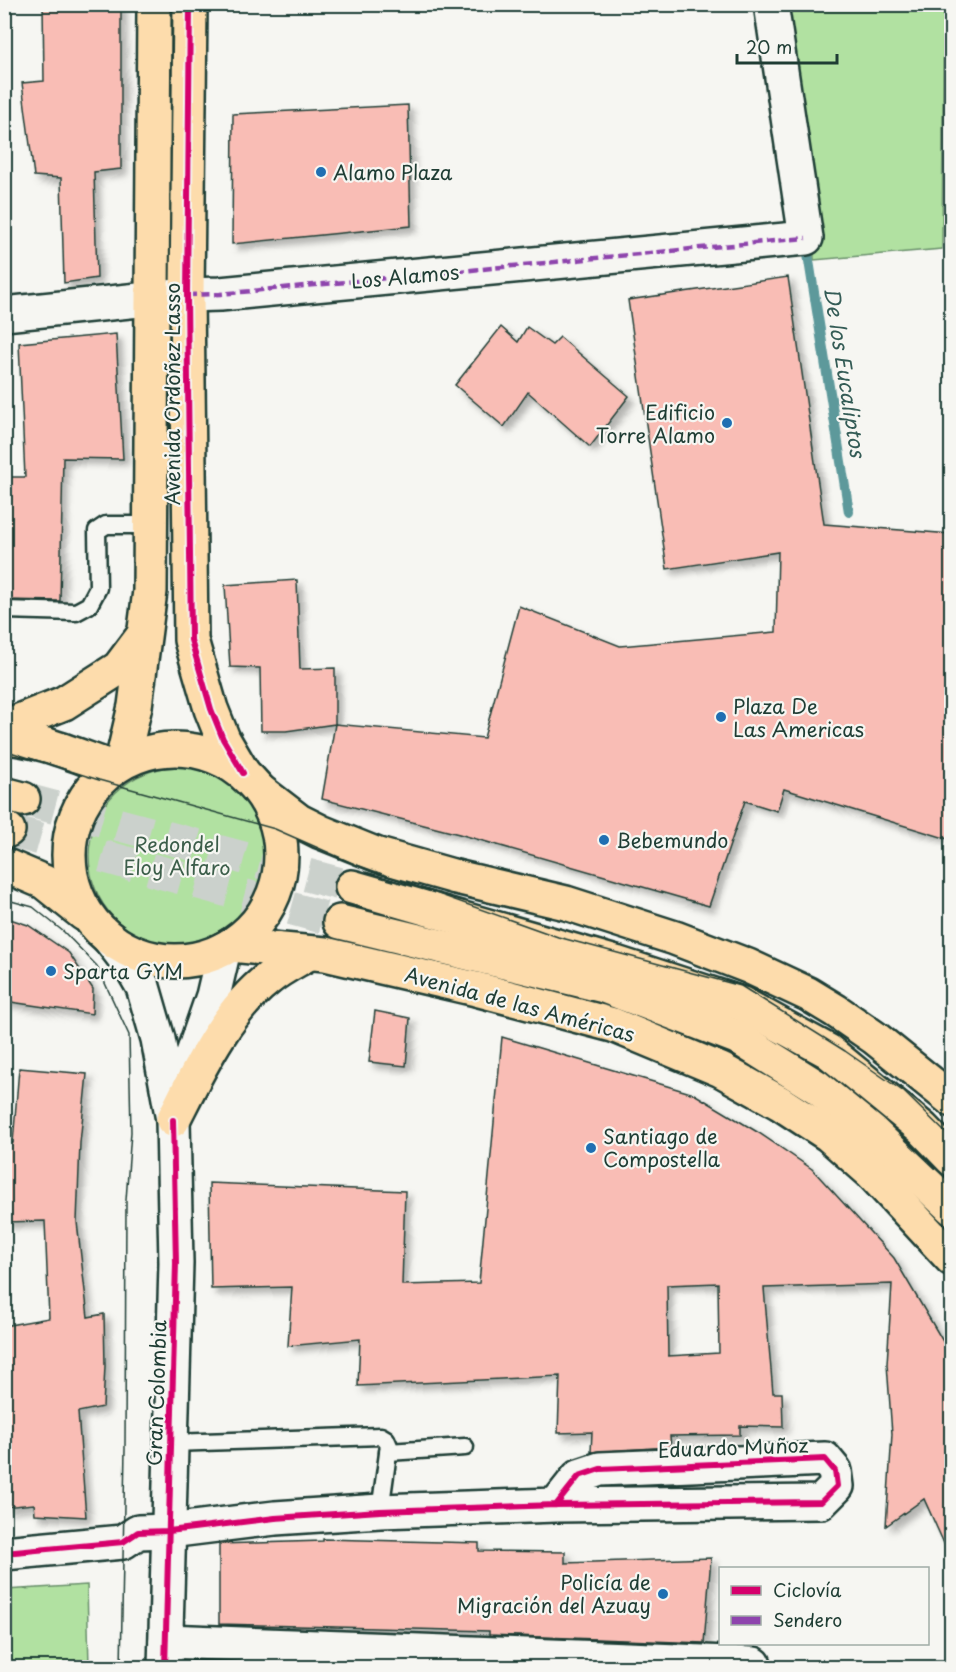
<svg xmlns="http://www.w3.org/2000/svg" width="956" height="1672" viewBox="0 0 956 1672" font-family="'Playpen Sans',sans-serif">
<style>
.green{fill:#b1e1a1;stroke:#688f6a;stroke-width:1.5}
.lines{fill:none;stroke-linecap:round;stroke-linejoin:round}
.stream{stroke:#5d999b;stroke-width:10}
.building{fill:#f9bdb5;stroke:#1f3d34;stroke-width:1.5;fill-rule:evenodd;filter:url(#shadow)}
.primary-tunnel{stroke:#cbd1cc;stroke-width:33;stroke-dasharray:33 16;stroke-linecap:butt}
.lane-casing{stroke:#1f3d34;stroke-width:21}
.street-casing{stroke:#1f3d34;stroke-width:38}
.secondary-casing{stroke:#1f3d34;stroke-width:38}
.primary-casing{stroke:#1f3d34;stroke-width:38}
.lane{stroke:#f6f6f2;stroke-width:16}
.street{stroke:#f6f6f2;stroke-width:33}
.secondary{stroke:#f6f6f2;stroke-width:33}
.primary{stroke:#fddcac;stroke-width:33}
.tram{stroke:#1f3d34;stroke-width:1.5}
.quiet{stroke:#8e44ad;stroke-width:4.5;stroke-dasharray:9 4.5;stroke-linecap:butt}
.cycleway-casing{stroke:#f6f6f2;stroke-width:10}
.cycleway{stroke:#d6006c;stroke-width:6}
.poi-dot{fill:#1f6fb2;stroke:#f6f6f2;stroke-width:2}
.labels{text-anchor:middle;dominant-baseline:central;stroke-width:4.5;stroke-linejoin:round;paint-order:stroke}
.poi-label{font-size:20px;fill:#1f3d34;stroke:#f6f6f2;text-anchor:start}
.street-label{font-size:20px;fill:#1f3d34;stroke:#f6f6f2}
.park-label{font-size:20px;fill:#3c5e4a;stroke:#f6f6f2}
.water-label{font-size:21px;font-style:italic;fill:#345c56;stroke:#f6f6f2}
</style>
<defs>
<filter id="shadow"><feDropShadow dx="5.5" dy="5.5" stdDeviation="3" flood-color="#0004"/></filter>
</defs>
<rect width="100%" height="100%" fill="#f6f6f2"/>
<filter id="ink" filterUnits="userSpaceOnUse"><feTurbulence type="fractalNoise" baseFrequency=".0167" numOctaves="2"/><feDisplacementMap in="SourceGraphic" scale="12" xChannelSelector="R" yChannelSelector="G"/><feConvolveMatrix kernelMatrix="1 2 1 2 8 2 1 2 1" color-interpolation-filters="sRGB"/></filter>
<g filter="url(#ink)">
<g class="green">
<path d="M 780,5 L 944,5 L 942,249 L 814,260 L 813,223 Z"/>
<circle cx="178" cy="856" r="89"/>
<path d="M 87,1585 L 89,1667 L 5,1667 L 5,1590 Z"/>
</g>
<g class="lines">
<path class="stream" d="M 806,242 L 849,512"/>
</g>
<g class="building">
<path d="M 43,4 L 121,4 L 121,169 L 94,172 L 97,278 L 64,283 L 61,178 L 34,176 L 22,83 L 44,81 Z"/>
<path d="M 408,105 L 411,226 L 232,244 L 233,114 Z"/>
<path d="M 788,277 L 824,524 L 951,534 L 951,840 L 784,789 L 777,811 L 745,801 L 709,906 L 459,834 L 322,799 L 335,724 L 484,738 L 519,606 L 620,646 L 776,632 L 778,552 L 667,569 L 628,300 Z"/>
<path d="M 501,327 L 518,342 L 527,327 L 552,345 L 560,337 L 629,396 L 590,447 L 528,392 L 504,427 L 455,385 Z"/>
<path d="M 116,334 L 123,459 L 63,458 L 60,601 L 4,600 L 4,477 L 25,477 L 19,343 Z"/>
<path d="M 297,580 L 300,669 L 335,668 L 335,724 L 286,731 L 261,731 L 260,668 L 230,667 L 225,585 Z"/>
<path d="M 4,917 L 28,925 L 69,953 L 93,989 L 92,1014 L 4,1001 Z"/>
<path d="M 375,1011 L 410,1018 L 406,1066 L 369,1062 Z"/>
<path d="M 502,1037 L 694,1094 L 759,1133 L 812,1169 L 894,1258 L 951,1355 L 951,1559 L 924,1499 L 886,1526 L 892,1434 L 887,1364 L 892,1284 L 764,1288 L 773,1393 L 782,1393 L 783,1427 L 740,1426 L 740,1435 L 670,1436 L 671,1447 L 591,1452 L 592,1432 L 558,1433 L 560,1376 L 358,1386 L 360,1339 L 288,1346 L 292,1287 L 211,1289 L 209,1183 L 405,1191 L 402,1285 L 479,1283 ZM 718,1283 L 719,1353 L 668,1356 L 667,1285 Z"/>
<path d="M 19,1068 L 87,1074 L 80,1143 L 77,1222 L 88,1317 L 104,1314 L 105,1366 L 103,1407 L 78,1412 L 86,1517 L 35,1514 L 34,1504 L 4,1507 L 4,1407 L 9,1407 L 9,1373 L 4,1346 L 4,1326 L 49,1318 L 45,1221 L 4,1222 L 4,1142 L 13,1143 Z"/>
<path d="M 323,1539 L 479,1543 L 479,1551 L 565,1552 L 565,1563 L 711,1558 L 704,1643 L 489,1635 L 489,1631 L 219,1624 L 219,1544 L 323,1541 Z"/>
</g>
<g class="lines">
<g class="primary-tunnel">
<path d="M 23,799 L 352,887"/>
<path d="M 8,830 L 340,922"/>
</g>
<defs>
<g id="lane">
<path d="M 4,610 L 76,612 L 89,605 L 98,588 L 97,531 L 106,525 L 150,525"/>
<path d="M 171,1443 L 381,1436 L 386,1439 L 389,1446 L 380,1511"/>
<path d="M 388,1452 L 465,1447"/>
</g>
<g id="street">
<path d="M 4,314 L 187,295 L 220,294 L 806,238 L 771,4"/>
<path d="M 4,1553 L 123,1542 L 138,1532 L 169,1531 L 275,1518 L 380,1511 L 556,1505 L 821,1502 L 837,1486 L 835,1471 L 825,1459 L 600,1469 L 579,1476 L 556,1505"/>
<path d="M 166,1641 L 754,1664"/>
</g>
<g id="secondary">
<path d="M 109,938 L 132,968 L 143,987 L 158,1039 L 173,1120 L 176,1263 L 165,1668"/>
<path d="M 185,1077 L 213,996 L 224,949"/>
</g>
<g id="primary">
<path d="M 190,4 L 187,295 L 191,640 L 211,709 L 223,739 L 243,773"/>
<path d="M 4,727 L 64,703 L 119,668 L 143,636"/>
<path d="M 4,737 C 41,739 79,757 113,768"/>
<circle cx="175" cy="855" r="106"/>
<path d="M 122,762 L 135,706 L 150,591 L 154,4"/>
<path d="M 260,791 L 299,821 L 321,832 L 378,855 L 456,877 L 566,903 L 675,938 L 748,966 L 808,994 L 836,1011 L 875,1038 L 952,1100"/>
<path d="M 4,794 L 23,799"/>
<path d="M 4,829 L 8,830"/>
<path d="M 4,865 L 44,882 L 84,914"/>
<path d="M 352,887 L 616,963 L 742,1004 L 828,1051 L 922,1128 L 952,1159"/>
<path d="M 340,922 L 604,986 L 737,1037 L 817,1087 L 872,1132 L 952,1208"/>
<path d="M 231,945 L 325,954 L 476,989 L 613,1025 L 721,1070 L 780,1103 L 829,1135 L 871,1172 L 952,1259"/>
<path d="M 173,1120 C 198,1071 225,1012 269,978 C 281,968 296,961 309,953"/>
</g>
</defs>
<use href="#lane" class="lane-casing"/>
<use href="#street" class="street-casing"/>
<use href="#secondary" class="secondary-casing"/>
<use href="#primary" class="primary-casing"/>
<use href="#lane" class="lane"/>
<use href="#street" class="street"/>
<use href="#secondary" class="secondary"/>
<use href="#primary" class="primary"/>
<g class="tram">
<path d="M 4,750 L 99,780 L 275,829 L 357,865 L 558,937 L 741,986 L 845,1051 L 904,1092 L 952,1139"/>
<path d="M 4,899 L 33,907 L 64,932 L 97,966 L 129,1035 L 131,1132 L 126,1200 L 125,1449 L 121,1668"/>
</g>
<path class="quiet" d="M 187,295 L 220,294 L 806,238"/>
<defs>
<g id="cycleway">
<path d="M 190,4 L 187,295 L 191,640 L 211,709 L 223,739 L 243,773"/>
<path d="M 4,1553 L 123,1542 L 138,1532 L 169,1531 L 275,1518 L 380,1511 L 556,1505 L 821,1502 L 837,1486 L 835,1471 L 825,1459 L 600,1469 L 579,1476 L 556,1505"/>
<path d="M 165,1668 L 176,1263 L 173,1120"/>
</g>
</defs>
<use href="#cycleway" class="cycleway-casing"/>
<use href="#cycleway" class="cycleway"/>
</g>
</g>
<g class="poi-dot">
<circle cx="321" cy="172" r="6"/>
<circle cx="727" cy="423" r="6"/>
<circle cx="721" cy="717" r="6"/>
<circle cx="604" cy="840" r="6"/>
<circle cx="51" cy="971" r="6"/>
<circle cx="591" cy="1148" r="6"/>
<circle cx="663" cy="1594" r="6"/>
</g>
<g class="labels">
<g class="poi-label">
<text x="333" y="172">Alamo Plaza</text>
<text x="715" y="412" text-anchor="end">Edificio<tspan x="715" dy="23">Torre Alamo</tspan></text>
<text x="733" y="706">Plaza De<tspan x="733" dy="23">Las Americas</tspan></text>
<text x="616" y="840">Bebemundo</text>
<text x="63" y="971">Sparta GYM</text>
<text x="603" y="1136">Santiago de<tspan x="603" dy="23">Compostella</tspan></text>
<text x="651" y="1582" text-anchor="end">Policía de<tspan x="651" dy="23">Migración del Azuay</tspan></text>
</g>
<g class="street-label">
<text transform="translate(405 276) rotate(-5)">Los Alamos</text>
<text transform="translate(172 394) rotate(-90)">Avenida Ordoñez Lasso</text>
<text transform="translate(520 1004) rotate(15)">Avenida de las Américas</text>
<text transform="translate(156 1393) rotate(-88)">Gran Colombia</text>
<text transform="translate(733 1447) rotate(-2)">Eduardo Muñoz</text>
</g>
<g class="park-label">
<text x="177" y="844">Redondel<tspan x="177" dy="23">Eloy Alfaro</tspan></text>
</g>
<g class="water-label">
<text transform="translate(846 372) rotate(81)">De los Eucaliptos</text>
</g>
</g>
<rect width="956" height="1672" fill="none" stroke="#f6f6f2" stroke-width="24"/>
<rect x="12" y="12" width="932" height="1648" fill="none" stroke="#1f3d34" stroke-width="2" filter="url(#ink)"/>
<rect x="719" y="1567" width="210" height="78" fill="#f6f6f2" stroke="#a0aca6" stroke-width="1.5"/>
<rect x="731" y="1586" width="30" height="9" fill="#d6006c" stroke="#a0aca6" stroke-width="1.5"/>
<text x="773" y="1597" font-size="18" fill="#1f3d34">Ciclovía</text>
<rect x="731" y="1616" width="30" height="9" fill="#8e44ad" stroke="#a0aca6" stroke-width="1.5"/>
<text x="773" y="1627" font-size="18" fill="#1f3d34">Sendero</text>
<path d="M737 54v9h100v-9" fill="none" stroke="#1f3d34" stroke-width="3"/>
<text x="746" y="54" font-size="18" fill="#1f3d34" stroke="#f6f6f2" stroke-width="4.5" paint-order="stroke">20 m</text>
</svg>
